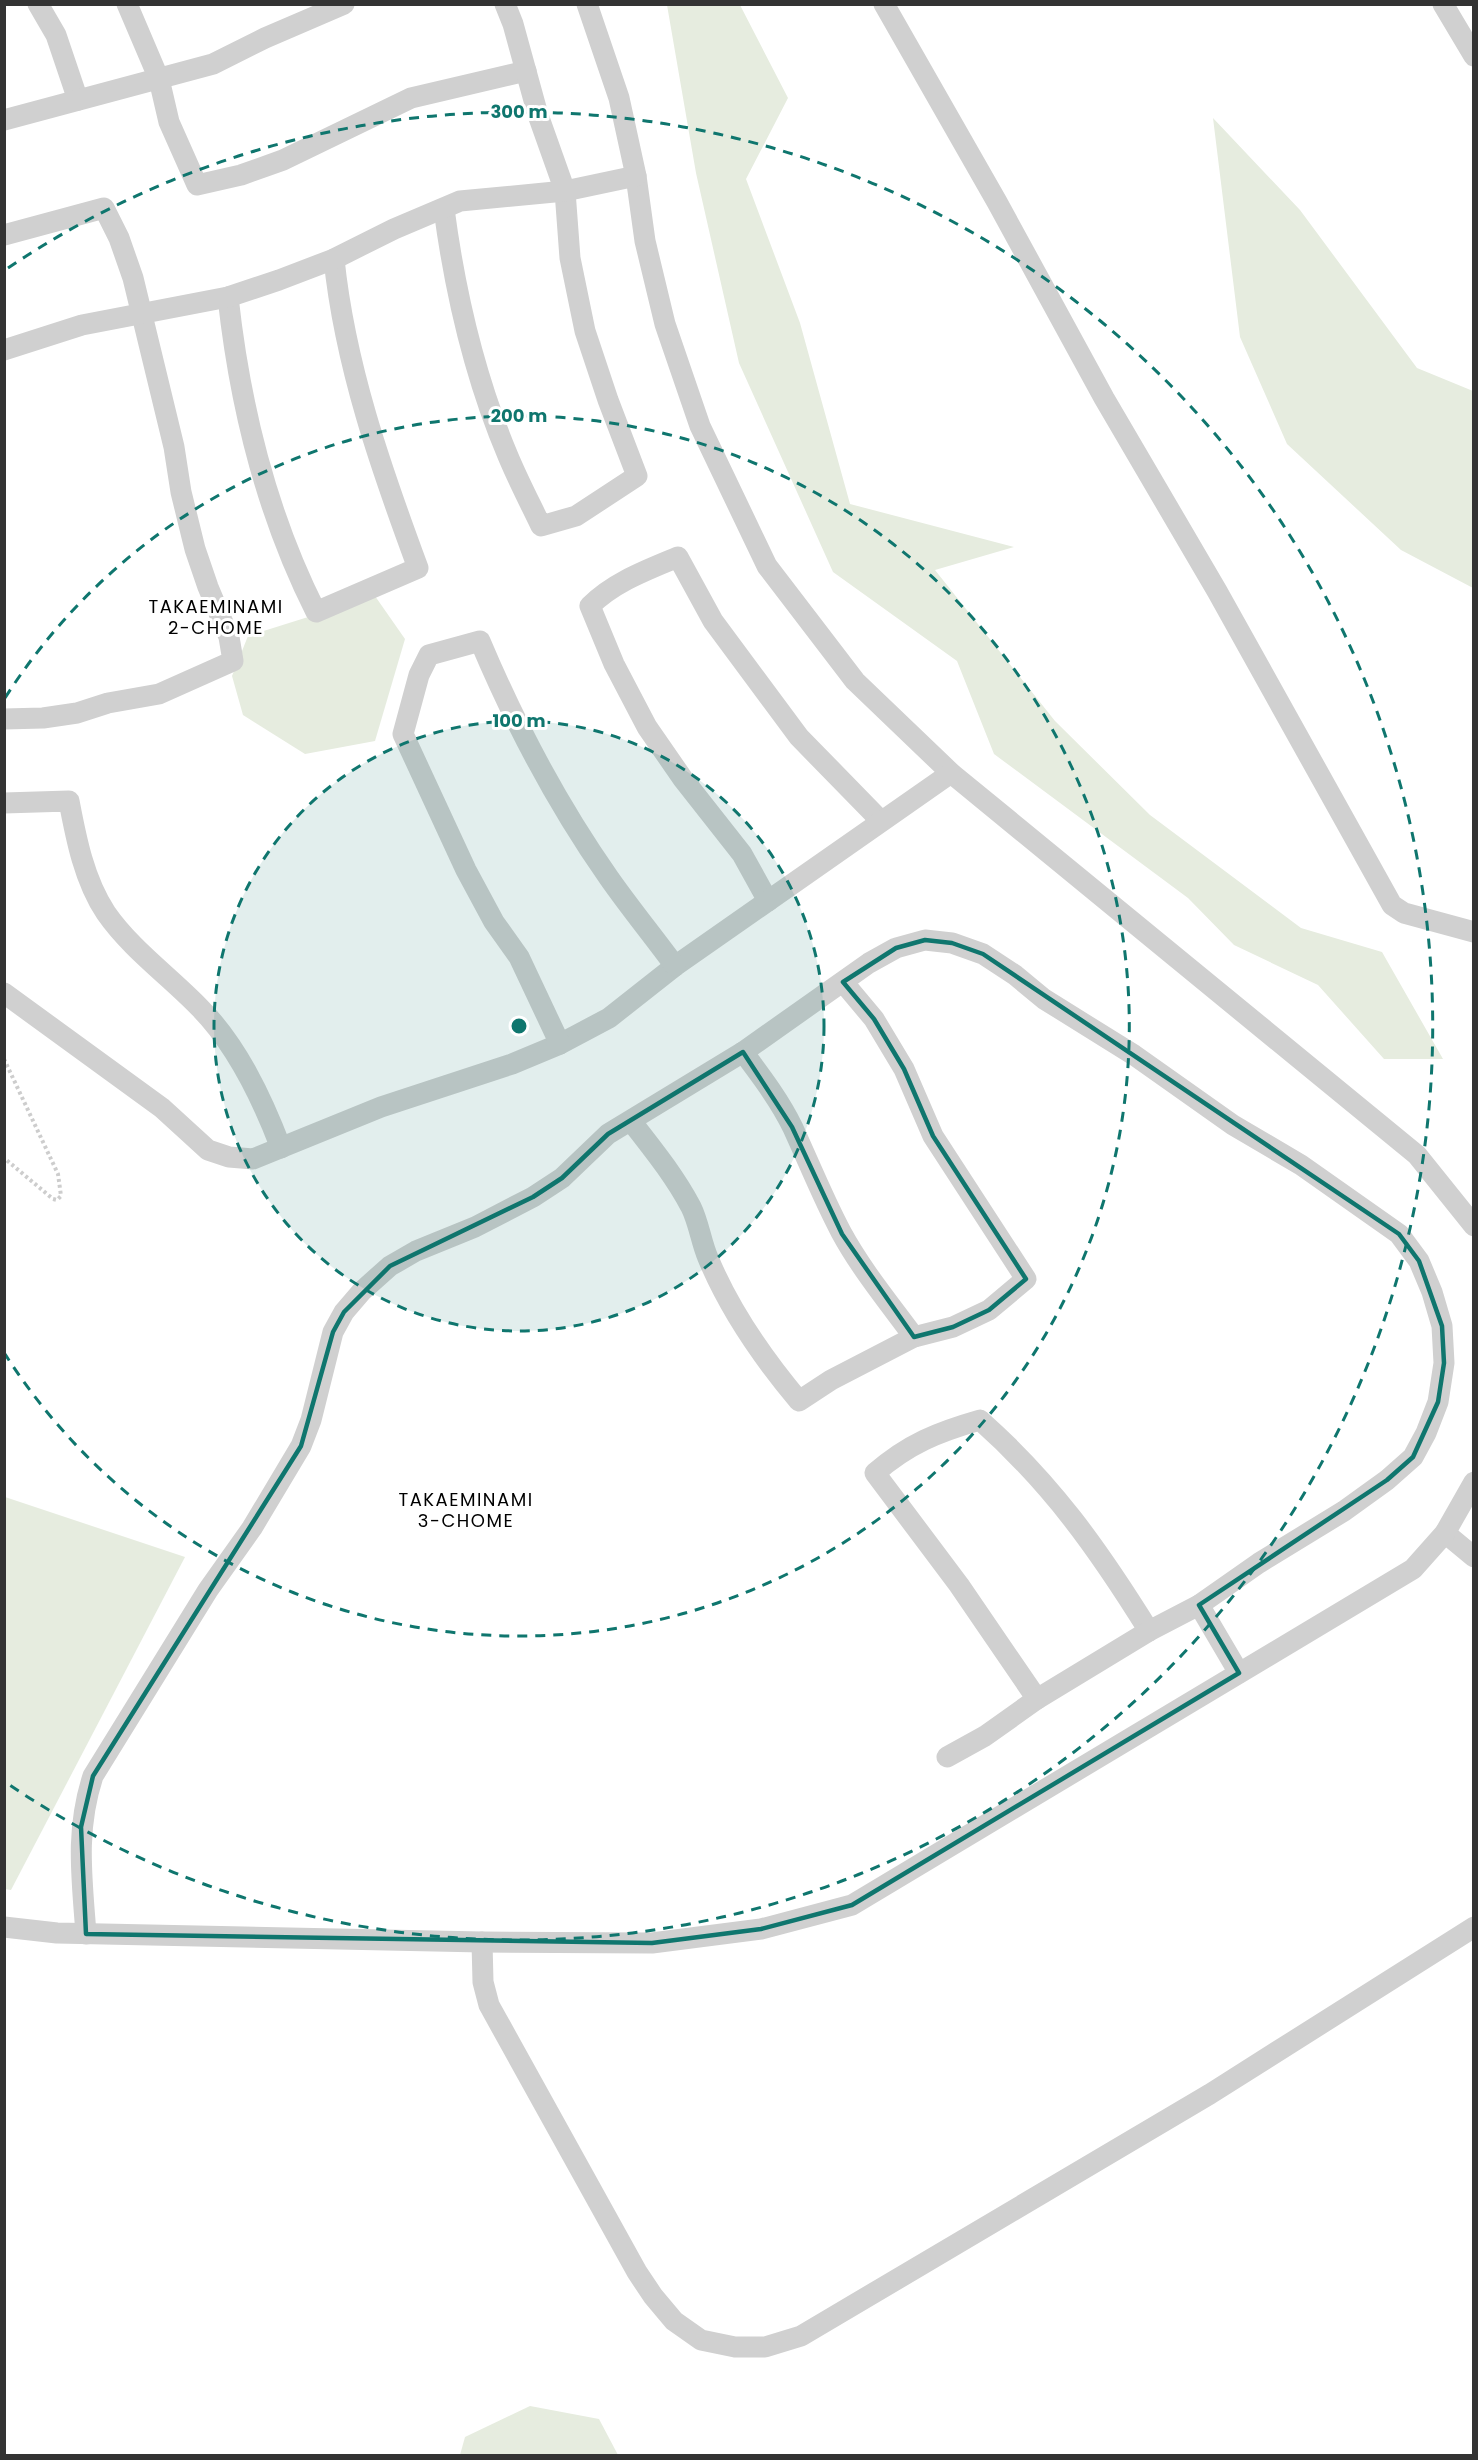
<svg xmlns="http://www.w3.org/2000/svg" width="1478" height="2460" viewBox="0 0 1478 2460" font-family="Poppins,sans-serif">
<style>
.green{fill:#e6ecdf}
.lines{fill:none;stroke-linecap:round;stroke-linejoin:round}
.path{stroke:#cdcdcd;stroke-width:4;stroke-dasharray:3 3;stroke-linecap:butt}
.street{stroke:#d0d0d0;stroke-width:21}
.marked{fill:none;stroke:#0f766e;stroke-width:4.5;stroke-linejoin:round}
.ring{fill:none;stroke:#0f766e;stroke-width:3;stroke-dasharray:10 8}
.labels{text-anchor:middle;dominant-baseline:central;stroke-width:6;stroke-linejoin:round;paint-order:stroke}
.neighbourhood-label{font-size:18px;letter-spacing:1.5px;fill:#000;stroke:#fff}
.centre{fill:#0f766e;stroke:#fff;stroke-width:3}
.ring-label{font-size:18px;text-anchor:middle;font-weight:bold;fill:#0f766e;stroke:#fff;stroke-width:6;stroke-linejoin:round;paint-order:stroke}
</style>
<rect width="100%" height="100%" fill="#fff"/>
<g class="green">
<path d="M 667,5 L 740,5 L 788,98 L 746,179 L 800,323 L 850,504 L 1014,547 L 935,570 L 1055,721 L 1150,815 L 1301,928 L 1382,952 L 1443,1059 L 1384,1059 L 1318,985 L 1234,945 L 1188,898 L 994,754 L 957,661 L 833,572 L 739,363 L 696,173 Z"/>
<path d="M 1213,118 L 1300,210 L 1417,368 L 1473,391 L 1473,588 L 1401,550 L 1287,444 L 1240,337 Z"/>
<path d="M 375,596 L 405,639 L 375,741 L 305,754 L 243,715 L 232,676 L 248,636 Z"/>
<path d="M 5,1497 L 185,1557 L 11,1890 L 4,1889 Z"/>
<path d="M 530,2406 L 599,2419 L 618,2455 L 460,2455 L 465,2437 Z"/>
</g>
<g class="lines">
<path class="path" d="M 4,1059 L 58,1174 L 61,1196 L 57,1200 L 53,1199 L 4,1158"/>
<g class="street">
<path d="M 38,4 L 56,35 L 78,100"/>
<path d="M 127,4 L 159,79 L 169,122 L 197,185 L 241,175 L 283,160 L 411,98 L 526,71"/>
<path d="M 587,4 L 619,98 L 636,176 L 645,241 L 665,324 L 700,426 L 767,566 L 855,681 L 951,773 L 1417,1155 L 1474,1226"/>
<path d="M 884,4 L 997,202 L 1104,398 L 1217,591 L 1392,905 L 1404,913 L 1474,932"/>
<path d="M 1443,4 L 1474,56"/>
<path d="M 4,120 L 213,64 L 265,38 L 344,4"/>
<path d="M 444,209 C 455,292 475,378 508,456 C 518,480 530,503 541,526 L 576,516 L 637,476 L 608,400 L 585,331 L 570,258 L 565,191 L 538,115 L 513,24 L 505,4"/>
<path d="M 4,235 L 104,208 L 119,238 L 133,278 L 174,447 L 181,492 L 195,549 L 208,587 L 229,637 L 233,661 L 159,694 L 108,703 L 77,713 L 43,718 L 4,719"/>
<path d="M 228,297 C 240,407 266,513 316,612 L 418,568 C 381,468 345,366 334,259"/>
<path d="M 4,350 L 82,325 L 228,297 L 279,280 L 334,259 L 394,229 L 460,201 L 565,191 L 636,176"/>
<path d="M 4,803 L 69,801 C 76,838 84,880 106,913 C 131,949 169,976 199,1007 C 237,1045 262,1098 281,1148"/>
<path d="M 768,901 L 742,854 L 683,779 L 647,727 L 614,664 L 590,606 C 614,582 647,570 678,557 L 713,621 L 799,737 L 881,821"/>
<path d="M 4,993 L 162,1108 L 208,1150 L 229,1157 L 253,1159 L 381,1107 L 512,1064 L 560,1044 L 609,1018 L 675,966 L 951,773"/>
<path d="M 560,1044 L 519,957 L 494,922 L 466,870 L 403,734 L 419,675 L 429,655 L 480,641 C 515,724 557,804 609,878 C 630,908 653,936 675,966"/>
<path d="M 743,1052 C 761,1076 780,1101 793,1128 C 809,1163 823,1198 841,1232 C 861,1269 889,1303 914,1337"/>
<path d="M 631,1121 C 652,1148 674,1175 691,1207 C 699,1223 701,1242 708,1258 C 730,1311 762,1357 799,1401 L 831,1380 L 914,1337 L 953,1327 L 989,1310 L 1026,1279 L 933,1136 L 904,1069 L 874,1019 L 843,982"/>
<path d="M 1445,1533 L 1474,1557"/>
<path d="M 1199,1605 L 1239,1673"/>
<path d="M 1037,1699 L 959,1585 L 875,1473 C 908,1444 938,1432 980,1420 C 1052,1484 1098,1549 1149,1631"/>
<path d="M 4,1927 L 57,1933 L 482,1942 L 652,1943 L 761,1929 L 852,1905 L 1413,1569 L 1445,1533 L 1474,1482"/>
<path d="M 86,1934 C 82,1878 75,1831 93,1776 L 208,1590 L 252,1528 L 301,1446 L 311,1420 L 333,1332 L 344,1312 L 362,1291 L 390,1266 L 416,1251 L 475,1227 L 533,1197 L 562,1178 L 608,1134 L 743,1052 L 869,963 L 896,948 L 925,940 L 952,943 L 983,954 L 1015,975 L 1044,999 L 1134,1055 L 1233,1125 L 1301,1165 L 1399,1234 L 1419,1261 L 1432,1292 L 1442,1326 L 1444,1363 L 1438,1402 L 1426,1433 L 1413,1457 L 1387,1480 L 1344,1511 L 1259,1563 L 1199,1605 L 1149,1631 L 1037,1699 L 985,1736 L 947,1757"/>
<path d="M 482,1942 L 483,1982 L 489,2005 L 637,2272 L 653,2296 L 674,2321 L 701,2340 L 735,2347 L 765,2347 L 801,2336 L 1210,2094 L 1474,1927"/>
</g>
</g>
<path class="marked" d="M 925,940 L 952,943 L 983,954 L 1399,1234 L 1419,1261 L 1442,1326 L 1444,1363 L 1438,1402 L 1413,1457 L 1387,1480 L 1199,1605 L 1239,1673 L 852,1905 L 761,1929 L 652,1943 L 86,1934 L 81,1827 L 93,1776 L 301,1446 L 333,1332 L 344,1312 L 390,1266 L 533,1197 L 562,1178 L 608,1134 L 743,1052 L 792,1127 L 842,1234 L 914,1337 L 953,1327 L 989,1310 L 1026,1279 L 933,1136 L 904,1069 L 874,1019 L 843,982 L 896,948 Z"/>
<circle cx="519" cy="1026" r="305" fill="#0f766e" fill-opacity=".12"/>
<g class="ring">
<circle cx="519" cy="1026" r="305"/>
<path d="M5 698A610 610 0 1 1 5 1354"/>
<path d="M8 268A914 914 0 1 1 8 1784"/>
</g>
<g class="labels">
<g class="neighbourhood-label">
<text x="216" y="606">TAKAEMINAMI<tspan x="216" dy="21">2-CHOME</tspan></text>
<text x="466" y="1499">TAKAEMINAMI<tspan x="466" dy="21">3-CHOME</tspan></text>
</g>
</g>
<circle cx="519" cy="1026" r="9" class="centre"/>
<g class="ring-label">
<text x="519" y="118">300 m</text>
<text x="519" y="422">200 m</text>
<text x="519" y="727">100 m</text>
</g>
<rect width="1478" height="2460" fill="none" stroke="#333333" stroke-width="12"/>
</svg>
